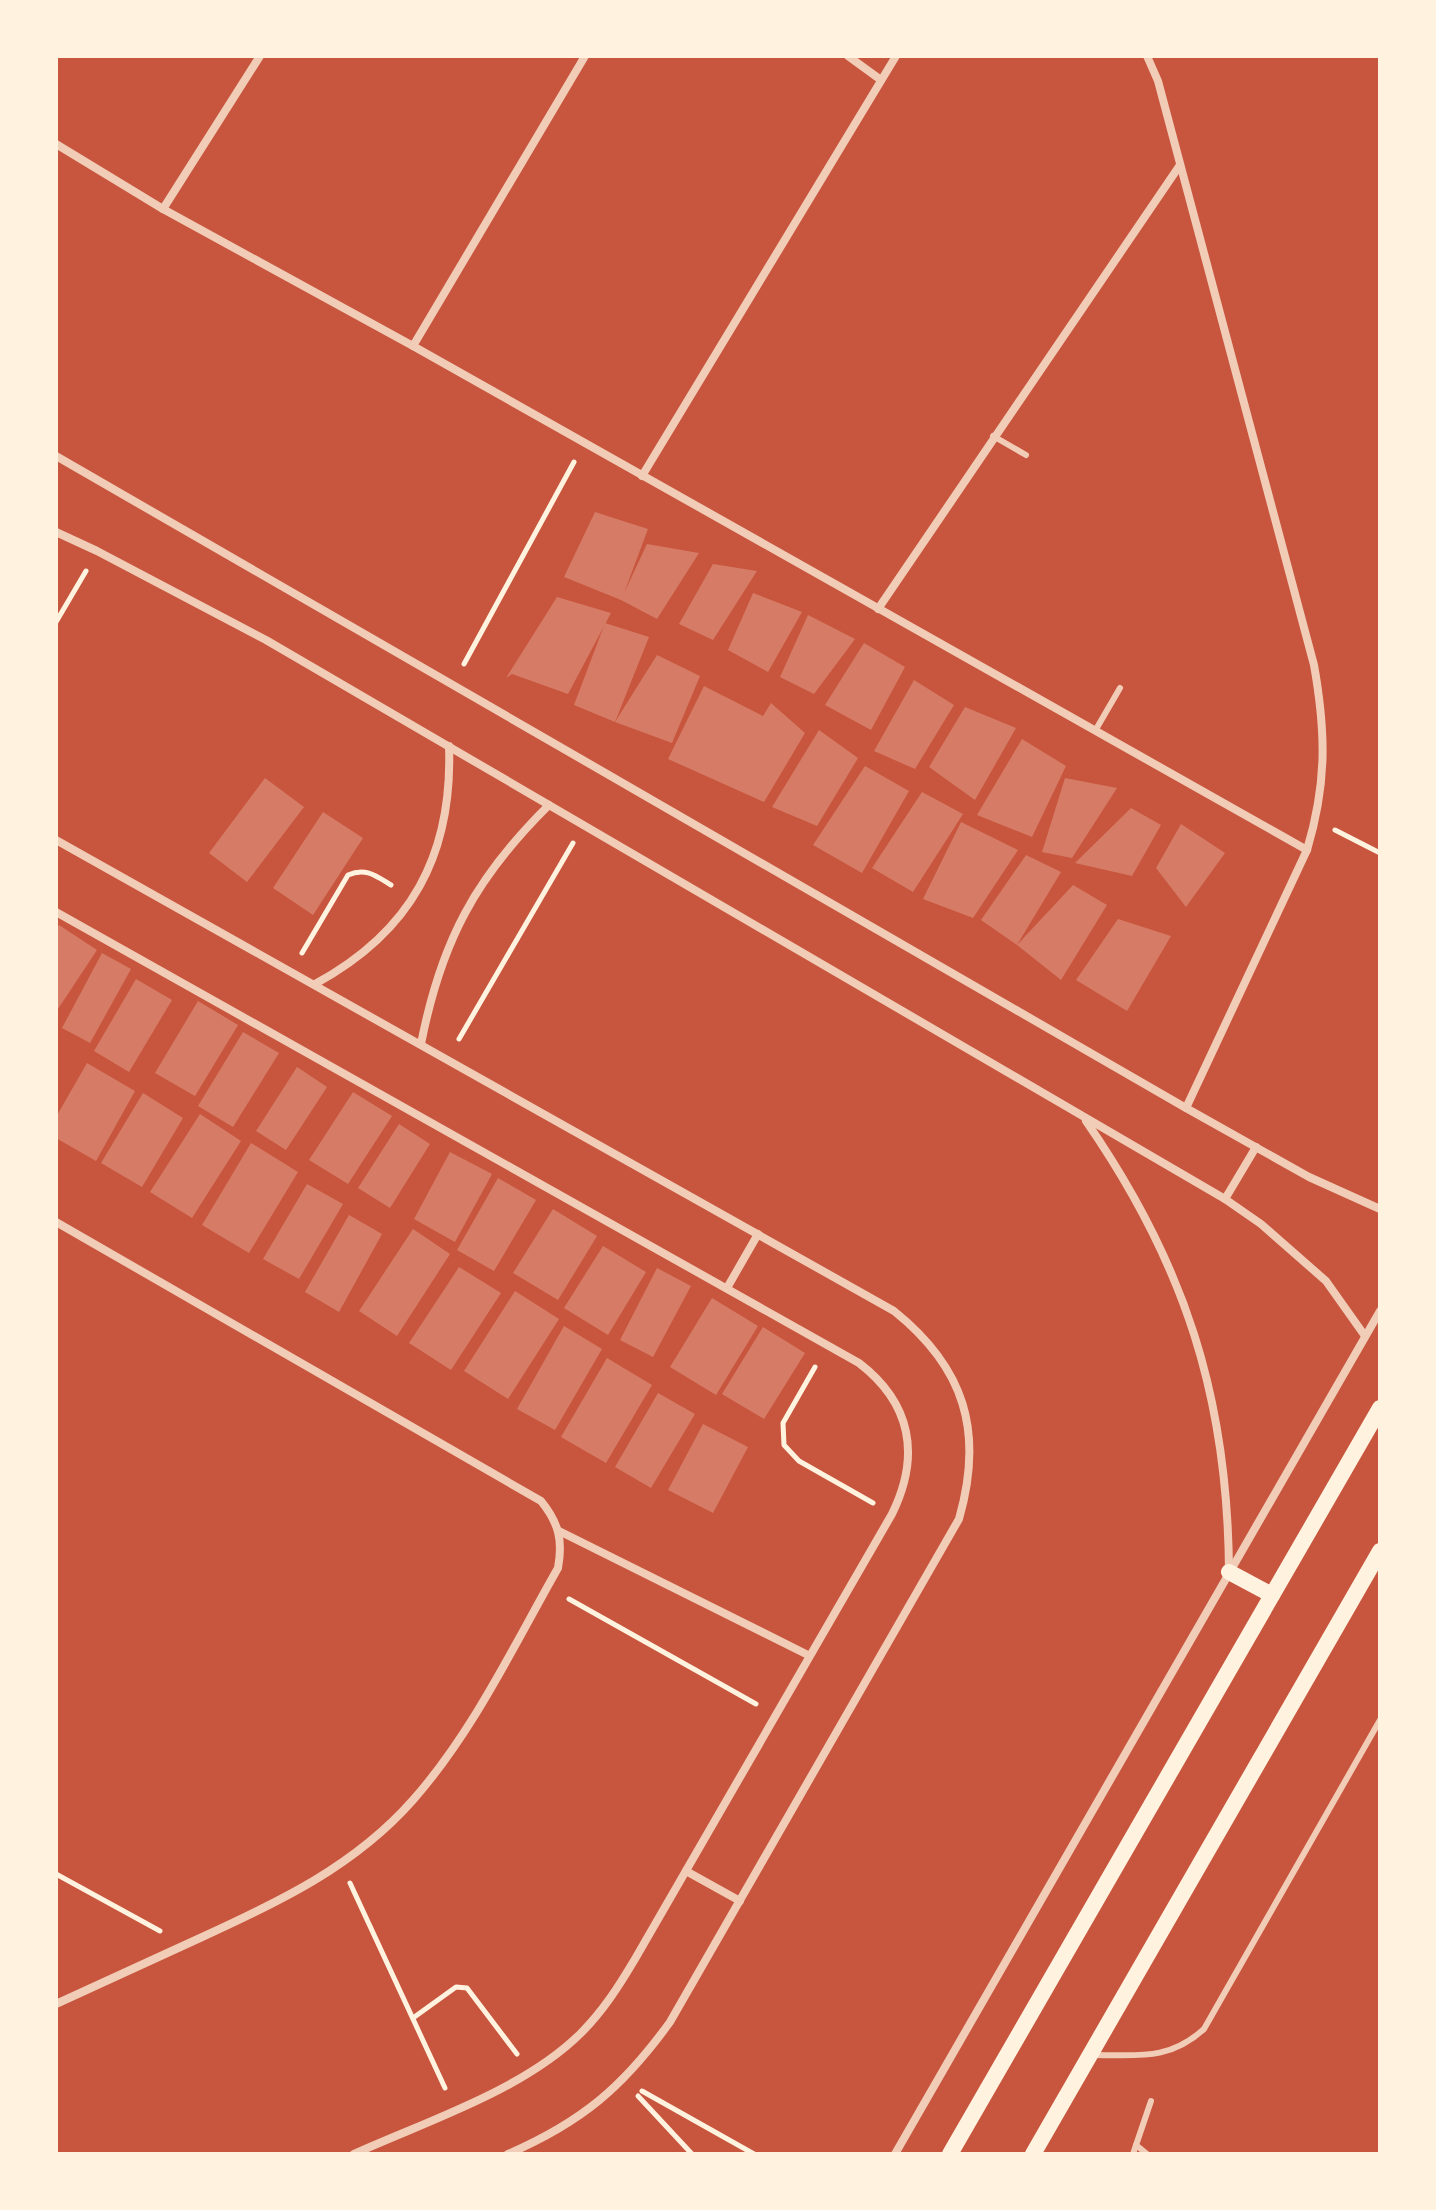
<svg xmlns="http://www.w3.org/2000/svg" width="1436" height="2210" viewBox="0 0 1436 2210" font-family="Cabin,sans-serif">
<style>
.building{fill:#d67c66}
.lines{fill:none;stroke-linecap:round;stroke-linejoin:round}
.path{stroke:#fff3e0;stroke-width:5}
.service{stroke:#f1ccb7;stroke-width:6}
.minor{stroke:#f1ccb7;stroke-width:8}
.secondary{stroke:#fff3e0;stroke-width:16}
</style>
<rect width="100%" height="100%" fill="#c8553d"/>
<g class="building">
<path d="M 595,512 L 648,529 L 624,593 L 647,544 L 699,553 L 657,619 L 621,600 L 564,577 Z"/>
<path d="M 713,564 L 757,571 L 713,640 L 679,624 Z"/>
<path d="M 753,593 L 802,612 L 768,672 L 728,650 Z"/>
<path d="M 557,597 L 611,613 L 568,694 L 512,674 L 506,678 Z"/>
<path d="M 808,615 L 855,639 L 814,694 L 780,677 Z"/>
<path d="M 605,623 L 649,637 L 615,722 L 574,705 Z"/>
<path d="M 864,643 L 905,667 L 871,730 L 825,705 Z"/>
<path d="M 657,655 L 700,676 L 672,743 L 615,722 Z"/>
<path d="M 914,680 L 954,705 L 915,769 L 874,751 Z"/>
<path d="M 704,686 L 763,716 L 771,703 L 805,733 L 764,802 L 668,759 Z"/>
<path d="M 965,707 L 1016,728 L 975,800 L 929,767 Z"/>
<path d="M 819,730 L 858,758 L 817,826 L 772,807 Z"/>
<path d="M 1022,739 L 1066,766 L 1032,837 L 977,815 Z"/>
<path d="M 865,766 L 909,791 L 862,873 L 813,845 Z"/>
<path d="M 265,778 L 304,807 L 247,882 L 209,853 Z"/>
<path d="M 1065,778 L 1117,788 L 1072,858 L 1042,852 Z"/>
<path d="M 922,792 L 963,814 L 913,892 L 872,868 Z"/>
<path d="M 1131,808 L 1161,825 L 1132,876 L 1075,863 Z"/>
<path d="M 323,812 L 363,838 L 313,915 L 273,888 Z"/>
<path d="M 961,822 L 1018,850 L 973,918 L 923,899 Z"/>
<path d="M 1181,824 L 1225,853 L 1186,907 L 1156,868 Z"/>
<path d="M 1026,855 L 1061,872 L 1017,945 L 981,920 Z"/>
<path d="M 1073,885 L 1107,905 L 1061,980 L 1017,945 Z"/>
<path d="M 1118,919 L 1171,936 L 1127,1011 L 1076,980 Z"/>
<path d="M 59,925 L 97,950 L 56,1012 L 56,929 Z"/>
<path d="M 102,953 L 131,969 L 90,1043 L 62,1028 Z"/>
<path d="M 136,979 L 172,1000 L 129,1072 L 94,1051 Z"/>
<path d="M 198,1001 L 238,1025 L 195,1096 L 155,1073 Z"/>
<path d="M 243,1032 L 279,1053 L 233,1127 L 198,1106 Z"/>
<path d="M 87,1063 L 135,1091 L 96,1161 L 56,1138 L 56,1117 Z"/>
<path d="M 297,1067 L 327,1087 L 286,1150 L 256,1131 Z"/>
<path d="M 353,1092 L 392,1116 L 348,1184 L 309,1160 Z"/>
<path d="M 143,1093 L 183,1118 L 142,1187 L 101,1163 Z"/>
<path d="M 200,1114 L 241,1141 L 192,1218 L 150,1192 Z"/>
<path d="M 399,1124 L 430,1144 L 390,1208 L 358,1188 Z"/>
<path d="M 251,1143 L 298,1172 L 249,1253 L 202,1225 Z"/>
<path d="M 450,1152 L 492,1174 L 455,1242 L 414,1219 Z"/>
<path d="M 498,1178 L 536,1200 L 494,1271 L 457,1250 Z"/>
<path d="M 307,1184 L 343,1204 L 299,1279 L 263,1259 Z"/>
<path d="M 553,1209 L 597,1236 L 558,1300 L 513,1273 Z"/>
<path d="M 349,1215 L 382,1234 L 339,1312 L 305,1292 Z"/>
<path d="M 413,1229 L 450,1254 L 397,1336 L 359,1311 Z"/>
<path d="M 603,1246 L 646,1272 L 608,1335 L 564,1308 Z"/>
<path d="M 459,1267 L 501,1293 L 451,1370 L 409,1343 Z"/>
<path d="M 657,1268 L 691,1286 L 653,1357 L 620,1340 Z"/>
<path d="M 515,1291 L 559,1319 L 508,1399 L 464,1371 Z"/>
<path d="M 712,1298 L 758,1326 L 716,1395 L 670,1367 Z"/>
<path d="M 564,1326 L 602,1349 L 555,1430 L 517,1409 Z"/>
<path d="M 763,1327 L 805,1353 L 764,1419 L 722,1394 Z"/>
<path d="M 607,1358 L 652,1385 L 606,1463 L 561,1437 Z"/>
<path d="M 658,1393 L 695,1414 L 651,1488 L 615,1467 Z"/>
<path d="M 703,1424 L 748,1447 L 713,1513 L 668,1490 Z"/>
</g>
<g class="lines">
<g class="path">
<path d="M 56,622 L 86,571"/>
<path d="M 464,664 L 574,462"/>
<path d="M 1335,830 L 1380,853"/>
<path d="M 302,953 L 348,875 C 366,867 376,876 391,885"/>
<path d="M 459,1039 L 573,843"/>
<path d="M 815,1367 L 783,1423 L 784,1445 L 799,1461 L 873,1503"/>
<path d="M 569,1599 L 756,1704"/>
<path d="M 56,1874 L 160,1931"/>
<path d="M 350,1883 L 445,2088"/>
<path d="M 413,2018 L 456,1987 L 467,1988 L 517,2054"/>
<path d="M 642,2091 L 754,2154"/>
<path d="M 638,2096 L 692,2154"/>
</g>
<g class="service">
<path d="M 993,436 L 1026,455"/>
<path d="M 1095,731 L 1120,688"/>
<path d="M 1093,2055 C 1138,2055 1169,2061 1204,2029 L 1380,1720"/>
<path d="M 1136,2145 L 1147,2154"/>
<path d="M 1133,2154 L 1151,2101"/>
</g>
<g class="minor">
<path d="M 848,56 L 881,80"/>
<path d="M 1147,56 L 1158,81 L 1314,665 C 1326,733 1327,783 1307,850 L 1186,1108"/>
<path d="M 56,144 L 163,209 L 413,346 L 1307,850"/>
<path d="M 163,209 L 260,56"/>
<path d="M 413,346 L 585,56"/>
<path d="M 56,456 L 1186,1108 L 1309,1177 L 1380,1209"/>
<path d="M 642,476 L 896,56"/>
<path d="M 56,532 L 97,551 L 266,640 L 1225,1199 L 1261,1224 L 1326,1281 L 1365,1336"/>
<path d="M 878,609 L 1180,165"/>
<path d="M 56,840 L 894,1311 C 965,1368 984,1432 959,1519 L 670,2022 C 623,2087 582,2122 508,2154"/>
<path d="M 56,912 L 859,1363 C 911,1403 921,1455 892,1514 L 635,1959 C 619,1986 603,2011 581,2033 C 524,2090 427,2121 354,2154"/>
<path d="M 315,984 C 411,932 453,855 449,746"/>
<path d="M 421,1044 C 441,942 475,878 549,805"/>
<path d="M 1086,1121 C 1185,1264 1228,1398 1229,1572"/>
<path d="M 1225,1199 L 1256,1147"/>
<path d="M 56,1222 L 541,1501 C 559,1523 563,1541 558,1568 C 513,1647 473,1732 413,1800 C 355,1866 279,1902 200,1938 C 152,1960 104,1982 56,2004"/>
<path d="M 727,1288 L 758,1234"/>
<path d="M 559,1531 L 808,1655"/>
<path d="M 686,1871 L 740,1901"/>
<path d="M 895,2154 L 1380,1311"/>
</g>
<g class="secondary">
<path d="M 1229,1572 L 1272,1595"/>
<path d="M 950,2154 L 1380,1408"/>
<path d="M 1033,2154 L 1380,1551"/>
</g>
</g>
<rect width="1436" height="2210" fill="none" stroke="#fff3e0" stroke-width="116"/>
</svg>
